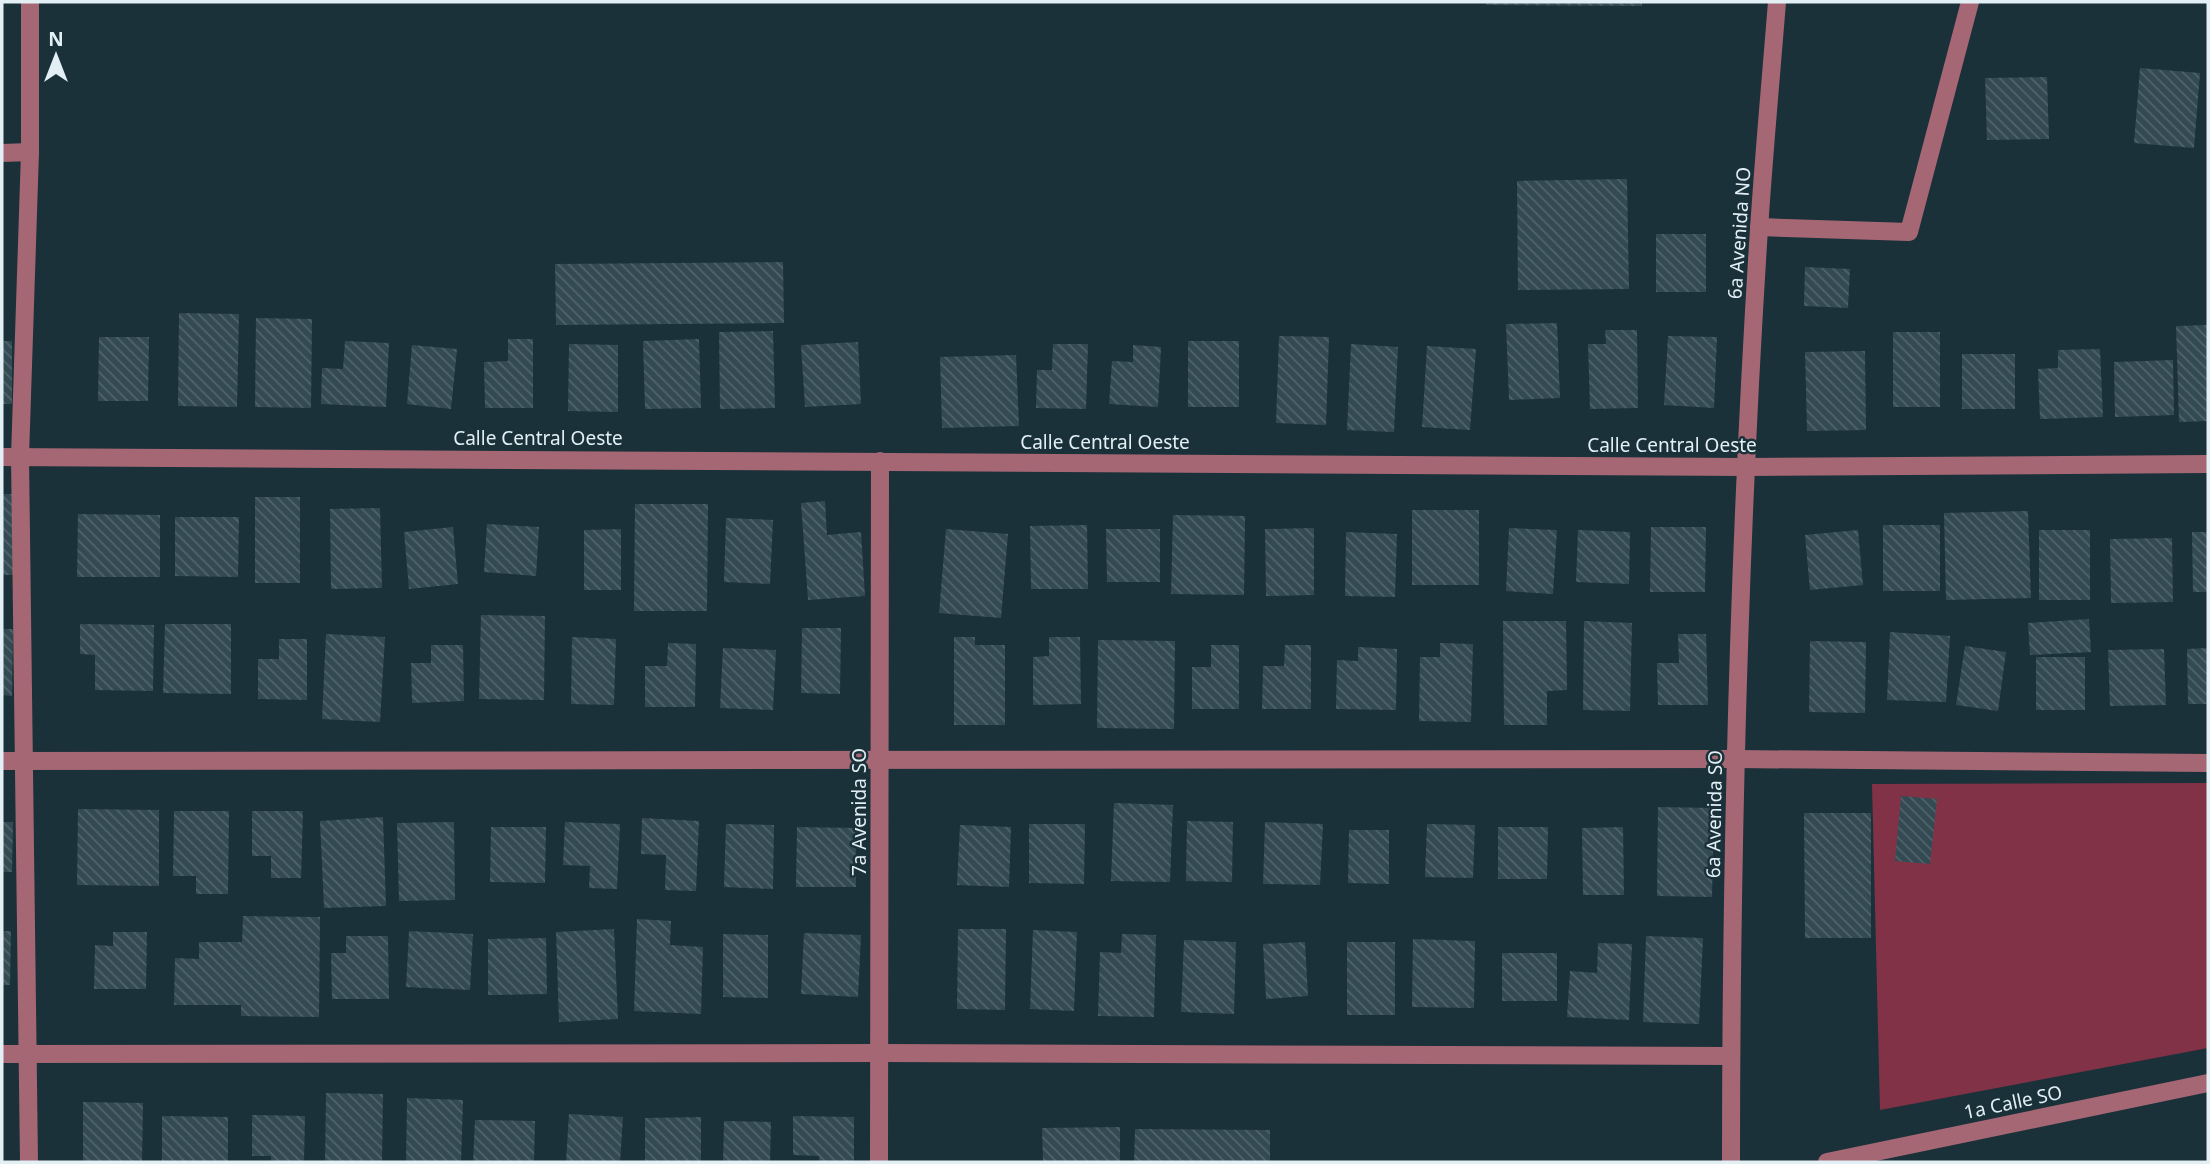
<svg xmlns="http://www.w3.org/2000/svg" width="2210" height="1164" viewBox="0 0 2210 1164" font-family="'Noto Sans',sans-serif">
<style>
.grass{fill:#823247}
.building{fill:url(#building-back-hatch)}
.lines{fill:none;stroke-linecap:round;stroke-linejoin:round}
.minor{stroke:#a66774;stroke-width:18}
.labels{text-anchor:middle;dominant-baseline:central;stroke-width:5;stroke-linejoin:round;paint-order:stroke}
.street-label{font-size:19px;fill:#e2eff5;stroke:#1a3139}
</style>
<defs>
<pattern id="building-back-hatch" width="6" height="6" patternUnits="userSpaceOnUse" patternTransform="scale(1.75)"><rect width="6" height="6" fill="#334a53"/><path d="M-1 5l2 2M0 0l6 6M5-1l2 2" fill="none" stroke="#50646c"/></pattern>
</defs>
<rect width="100%" height="100%" fill="#1a3139"/>
<path class="grass" d="M 2208,783 L 2208,1048 L 1880,1110 L 1872,784 Z"/>
<g class="building">
<path d="M 1486,2 L 1642,2 L 1642,6 L 1486,5 Z"/>
<path d="M 2140,68 L 2200,73 L 2194,148 L 2134,143 Z"/>
<path d="M 2047,77 L 2049,139 L 1987,140 L 1985,78 Z"/>
<path d="M 1627,179 L 1629,289 L 1518,290 L 1517,181 Z"/>
<rect x="1656" y="234" width="50" height="58"/>
<path d="M 783,262 L 784,323 L 556,325 L 555,264 Z"/>
<path d="M 1805,267 L 1850,269 L 1848,308 L 1804,306 Z"/>
<path d="M 179,313 L 239,314 L 237,407 L 178,406 Z"/>
<path d="M 256,318 L 312,319 L 311,408 L 255,407 Z"/>
<path d="M 1557,323 L 1560,398 L 1509,400 L 1506,324 Z"/>
<path d="M 2208,325 L 2208,421 L 2179,422 L 2176,326 Z"/>
<path d="M 1605,330 L 1637,330 L 1638,408 L 1590,409 L 1588,344 L 1606,344 Z"/>
<path d="M 773,331 L 775,408 L 720,409 L 719,332 Z"/>
<rect x="1893" y="332" width="47" height="75"/>
<path d="M 1279,336 L 1329,337 L 1326,425 L 1276,423 Z"/>
<path d="M 1668,336 L 1717,337 L 1714,408 L 1664,405 Z"/>
<path d="M 99,337 L 149,337 L 148,401 L 98,401 Z"/>
<path d="M 508,339 L 533,339 L 533,408 L 485,408 L 484,362 L 508,361 Z"/>
<path d="M 699,339 L 701,408 L 645,409 L 643,341 Z"/>
<rect x="2" y="341" width="10" height="63"/>
<path d="M 345,341 L 389,343 L 386,407 L 321,404 L 322,368 L 343,369 Z"/>
<rect x="1188" y="341" width="51" height="66"/>
<path d="M 858,342 L 861,404 L 805,407 L 801,345 Z"/>
<path d="M 569,344 L 618,345 L 618,412 L 568,411 Z"/>
<path d="M 1053,344 L 1088,344 L 1086,409 L 1036,408 L 1037,370 L 1052,370 Z"/>
<path d="M 1351,344 L 1398,347 L 1394,432 L 1347,430 Z"/>
<path d="M 412,345 L 457,349 L 451,409 L 407,404 Z"/>
<path d="M 1133,345 L 1161,347 L 1158,407 L 1109,404 L 1112,361 L 1133,362 Z"/>
<path d="M 1427,346 L 1476,349 L 1470,430 L 1422,427 Z"/>
<path d="M 2100,349 L 2103,417 L 2040,419 L 2038,369 L 2058,368 L 2058,350 Z"/>
<path d="M 1865,351 L 1866,430 L 1807,431 L 1805,352 Z"/>
<rect x="1962" y="354" width="53" height="55"/>
<path d="M 1016,355 L 1019,426 L 942,428 L 940,357 Z"/>
<path d="M 2173,360 L 2174,415 L 2115,417 L 2114,362 Z"/>
<path d="M 2,494 L 14,494 L 13,575 L 2,575 Z"/>
<rect x="255" y="497" width="45" height="86"/>
<path d="M 825,501 L 827,535 L 861,532 L 865,596 L 808,600 L 801,503 Z"/>
<path d="M 635,504 L 708,504 L 707,611 L 634,611 Z"/>
<path d="M 380,508 L 382,588 L 331,589 L 330,509 Z"/>
<rect x="1412" y="510" width="67" height="75"/>
<path d="M 2028,511 L 2031,598 L 1946,600 L 1944,513 Z"/>
<path d="M 78,514 L 160,515 L 160,577 L 77,577 Z"/>
<path d="M 1173,515 L 1245,516 L 1244,595 L 1171,594 Z"/>
<path d="M 175,517 L 239,517 L 238,577 L 175,576 Z"/>
<path d="M 726,518 L 773,520 L 770,584 L 724,582 Z"/>
<path d="M 487,524 L 539,527 L 536,576 L 484,572 Z"/>
<path d="M 1087,525 L 1088,589 L 1031,589 L 1030,526 Z"/>
<rect x="1883" y="525" width="57" height="66"/>
<path d="M 453,527 L 458,584 L 409,589 L 404,532 Z"/>
<path d="M 1651,527 L 1706,527 L 1705,592 L 1650,592 Z"/>
<path d="M 1314,528 L 1314,595 L 1266,596 L 1265,529 Z"/>
<path d="M 1509,528 L 1557,530 L 1553,594 L 1506,591 Z"/>
<path d="M 621,529 L 621,590 L 584,590 L 584,530 Z"/>
<path d="M 946,529 L 1008,534 L 1001,618 L 939,613 Z"/>
<path d="M 1106,529 L 1160,529 L 1160,582 L 1107,582 Z"/>
<path d="M 1578,530 L 1630,532 L 1629,584 L 1576,582 Z"/>
<path d="M 1858,530 L 1863,585 L 1810,590 L 1805,535 Z"/>
<rect x="2039" y="530" width="51" height="70"/>
<path d="M 1346,532 L 1397,534 L 1395,597 L 1345,596 Z"/>
<path d="M 2192,532 L 2208,532 L 2208,592 L 2193,592 Z"/>
<path d="M 2172,538 L 2173,602 L 2111,603 L 2110,539 Z"/>
<path d="M 481,615 L 545,616 L 544,700 L 479,699 Z"/>
<path d="M 2089,619 L 2091,652 L 2030,655 L 2028,623 Z"/>
<path d="M 1503,621 L 1566,621 L 1567,690 L 1547,691 L 1547,725 L 1504,725 Z"/>
<path d="M 1584,621 L 1632,623 L 1630,711 L 1583,710 Z"/>
<path d="M 80,624 L 154,625 L 153,691 L 95,690 L 95,655 L 80,654 Z"/>
<path d="M 165,624 L 231,624 L 231,694 L 163,693 Z"/>
<path d="M 802,628 L 841,628 L 840,694 L 801,693 Z"/>
<path d="M 2,629 L 13,629 L 12,696 L 2,695 Z"/>
<path d="M 1890,632 L 1950,636 L 1946,702 L 1887,700 Z"/>
<path d="M 326,634 L 385,637 L 380,722 L 322,719 Z"/>
<path d="M 1678,634 L 1706,634 L 1708,705 L 1658,705 L 1657,663 L 1679,663 Z"/>
<path d="M 572,637 L 616,639 L 614,705 L 571,704 Z"/>
<path d="M 954,637 L 975,637 L 975,645 L 1005,645 L 1005,725 L 954,725 Z"/>
<path d="M 1049,637 L 1080,637 L 1081,704 L 1033,705 L 1033,657 L 1049,656 Z"/>
<path d="M 279,639 L 307,639 L 307,700 L 258,699 L 258,659 L 279,659 Z"/>
<path d="M 1098,640 L 1175,641 L 1174,729 L 1097,728 Z"/>
<path d="M 1810,641 L 1866,642 L 1865,713 L 1809,712 Z"/>
<path d="M 668,643 L 696,644 L 695,707 L 645,707 L 645,666 L 667,666 Z"/>
<path d="M 1440,643 L 1473,644 L 1471,722 L 1419,721 L 1420,657 L 1440,657 Z"/>
<path d="M 431,645 L 463,645 L 464,701 L 412,703 L 411,663 L 431,663 Z"/>
<path d="M 1211,645 L 1239,645 L 1239,709 L 1192,709 L 1192,667 L 1211,667 Z"/>
<path d="M 1285,645 L 1311,645 L 1311,709 L 1262,709 L 1263,666 L 1284,666 Z"/>
<path d="M 1965,646 L 2006,652 L 1998,711 L 1956,705 Z"/>
<path d="M 1358,647 L 1397,649 L 1396,710 L 1336,709 L 1337,660 L 1358,661 Z"/>
<path d="M 723,648 L 776,650 L 773,710 L 720,708 Z"/>
<path d="M 2208,648 L 2208,704 L 2188,704 L 2187,649 Z"/>
<path d="M 2164,649 L 2166,705 L 2110,706 L 2108,650 Z"/>
<rect x="2036" y="657" width="49" height="53"/>
<path d="M 1901,796 L 1937,799 L 1930,864 L 1895,861 Z"/>
<path d="M 1114,803 L 1173,805 L 1170,882 L 1111,881 Z"/>
<path d="M 1658,807 L 1714,808 L 1712,897 L 1657,896 Z"/>
<path d="M 78,809 L 159,810 L 159,886 L 77,885 Z"/>
<path d="M 174,811 L 229,811 L 228,894 L 196,894 L 196,876 L 173,876 Z"/>
<path d="M 252,811 L 303,811 L 301,878 L 271,878 L 271,856 L 252,856 Z"/>
<path d="M 1804,813 L 1871,813 L 1871,938 L 1805,938 Z"/>
<path d="M 383,817 L 386,906 L 324,908 L 320,821 Z"/>
<path d="M 642,818 L 699,821 L 696,891 L 665,890 L 666,855 L 641,854 Z"/>
<path d="M 1187,821 L 1233,822 L 1232,882 L 1186,881 Z"/>
<path d="M 2,822 L 13,822 L 12,872 L 2,872 Z"/>
<path d="M 454,822 L 455,900 L 399,901 L 397,823 Z"/>
<path d="M 565,822 L 620,824 L 617,889 L 589,888 L 590,866 L 563,865 Z"/>
<path d="M 1265,822 L 1323,824 L 1320,885 L 1263,884 Z"/>
<path d="M 726,824 L 774,825 L 773,889 L 724,887 Z"/>
<path d="M 1029,824 L 1085,824 L 1084,884 L 1029,883 Z"/>
<path d="M 1427,824 L 1475,825 L 1473,878 L 1425,877 Z"/>
<path d="M 960,825 L 1011,827 L 1009,887 L 957,885 Z"/>
<path d="M 491,827 L 546,827 L 545,883 L 490,882 Z"/>
<path d="M 797,827 L 856,828 L 856,887 L 796,887 Z"/>
<path d="M 1498,827 L 1548,827 L 1547,879 L 1498,879 Z"/>
<path d="M 1623,827 L 1624,895 L 1583,895 L 1582,828 Z"/>
<path d="M 1349,830 L 1389,830 L 1389,884 L 1348,883 Z"/>
<path d="M 243,916 L 320,917 L 319,1017 L 241,1016 L 241,1005 L 174,1005 L 175,958 L 199,959 L 199,942 L 242,942 Z"/>
<path d="M 637,919 L 671,921 L 670,945 L 703,947 L 701,1014 L 634,1011 Z"/>
<path d="M 614,929 L 618,1019 L 559,1022 L 556,932 Z"/>
<path d="M 958,929 L 1006,929 L 1005,1010 L 957,1009 Z"/>
<path d="M 1033,930 L 1077,932 L 1074,1011 L 1030,1009 Z"/>
<path d="M 2,931 L 11,931 L 10,985 L 2,985 Z"/>
<path d="M 409,931 L 473,934 L 470,990 L 406,987 Z"/>
<path d="M 113,932 L 147,932 L 146,989 L 94,989 L 95,945 L 113,946 Z"/>
<path d="M 804,933 L 861,935 L 858,997 L 801,994 Z"/>
<path d="M 723,934 L 768,935 L 768,998 L 723,997 Z"/>
<path d="M 1122,934 L 1156,935 L 1154,1017 L 1098,1016 L 1100,952 L 1121,953 Z"/>
<path d="M 346,936 L 388,936 L 389,999 L 332,999 L 331,953 L 346,953 Z"/>
<path d="M 1646,936 L 1703,938 L 1699,1024 L 1643,1022 Z"/>
<path d="M 546,938 L 547,994 L 488,995 L 488,939 Z"/>
<path d="M 1413,939 L 1475,941 L 1474,1008 L 1412,1007 Z"/>
<path d="M 1184,940 L 1236,942 L 1234,1014 L 1181,1012 Z"/>
<path d="M 1305,942 L 1308,996 L 1266,999 L 1263,944 Z"/>
<rect x="1347" y="942" width="48" height="73"/>
<path d="M 1598,943 L 1632,944 L 1629,1020 L 1567,1017 L 1570,971 L 1597,973 Z"/>
<rect x="1502" y="953" width="55" height="48"/>
<path d="M 326,1093 L 383,1094 L 382,1162 L 325,1162 Z"/>
<path d="M 407,1098 L 463,1100 L 461,1162 L 406,1162 Z"/>
<path d="M 83,1102 L 143,1103 L 142,1162 L 83,1162 Z"/>
<path d="M 569,1114 L 623,1117 L 620,1162 L 566,1162 Z"/>
<path d="M 252,1115 L 305,1116 L 304,1162 L 271,1162 L 271,1156 L 252,1156 Z"/>
<path d="M 162,1116 L 228,1117 L 228,1162 L 162,1162 Z"/>
<path d="M 793,1116 L 854,1117 L 854,1162 L 819,1162 L 819,1156 L 793,1155 Z"/>
<path d="M 701,1117 L 701,1162 L 645,1162 L 645,1118 Z"/>
<path d="M 475,1120 L 535,1121 L 534,1162 L 473,1162 Z"/>
<path d="M 724,1121 L 771,1122 L 770,1162 L 723,1162 Z"/>
<path d="M 1120,1127 L 1120,1162 L 1043,1162 L 1042,1128 Z"/>
<path d="M 1135,1129 L 1270,1130 L 1270,1162 L 1134,1162 Z"/>
</g>
<g class="lines">
<g class="minor">
<path d="M 2,153 L 30,152"/>
<path d="M 1759,227 L 1909,232 L 1970,2"/>
<path d="M 2,457 L 1746,467 L 2208,464"/>
<path d="M 2,761 L 1735,759 L 2208,763"/>
<path d="M 2,1054 L 879,1053 L 1731,1056"/>
<path d="M 29,1162 L 20,457 L 30,152 L 30,2"/>
<path d="M 879,1162 L 880,461"/>
<path d="M 1731,1162 C 1731,851 1739,539 1759,229 C 1764,153 1771,77 1777,2"/>
<path d="M 1827,1162 L 2208,1083"/>
</g>
</g>
<g class="labels">
<g class="street-label">
<text transform="translate(1739 233) rotate(-86)">6a Avenida NO</text>
<text x="538" y="438">Calle Central Oeste</text>
<text x="1105" y="442">Calle Central Oeste</text>
<text x="1672" y="445">Calle Central Oeste</text>
<text transform="translate(859 812) rotate(-90)">7a Avenida SO</text>
<text transform="translate(1714 814) rotate(-89)">6a Avenida SO</text>
<text transform="translate(2013 1102) rotate(-12)">1a Calle SO</text>
</g>
</g>
<rect width="2210" height="1164" fill="none" stroke="#e2eff5" stroke-width="7"/>
<g transform="translate(56 56)" stroke="#1a3139" stroke-width="5" paint-order="stroke">
<path d="M0-5L12 26L0 18L-12 26Z" fill="#e2eff5"/>
<text y="-10" font-size="19" font-weight="bold" text-anchor="middle" fill="#e2eff5">N</text>
</g>
</svg>
